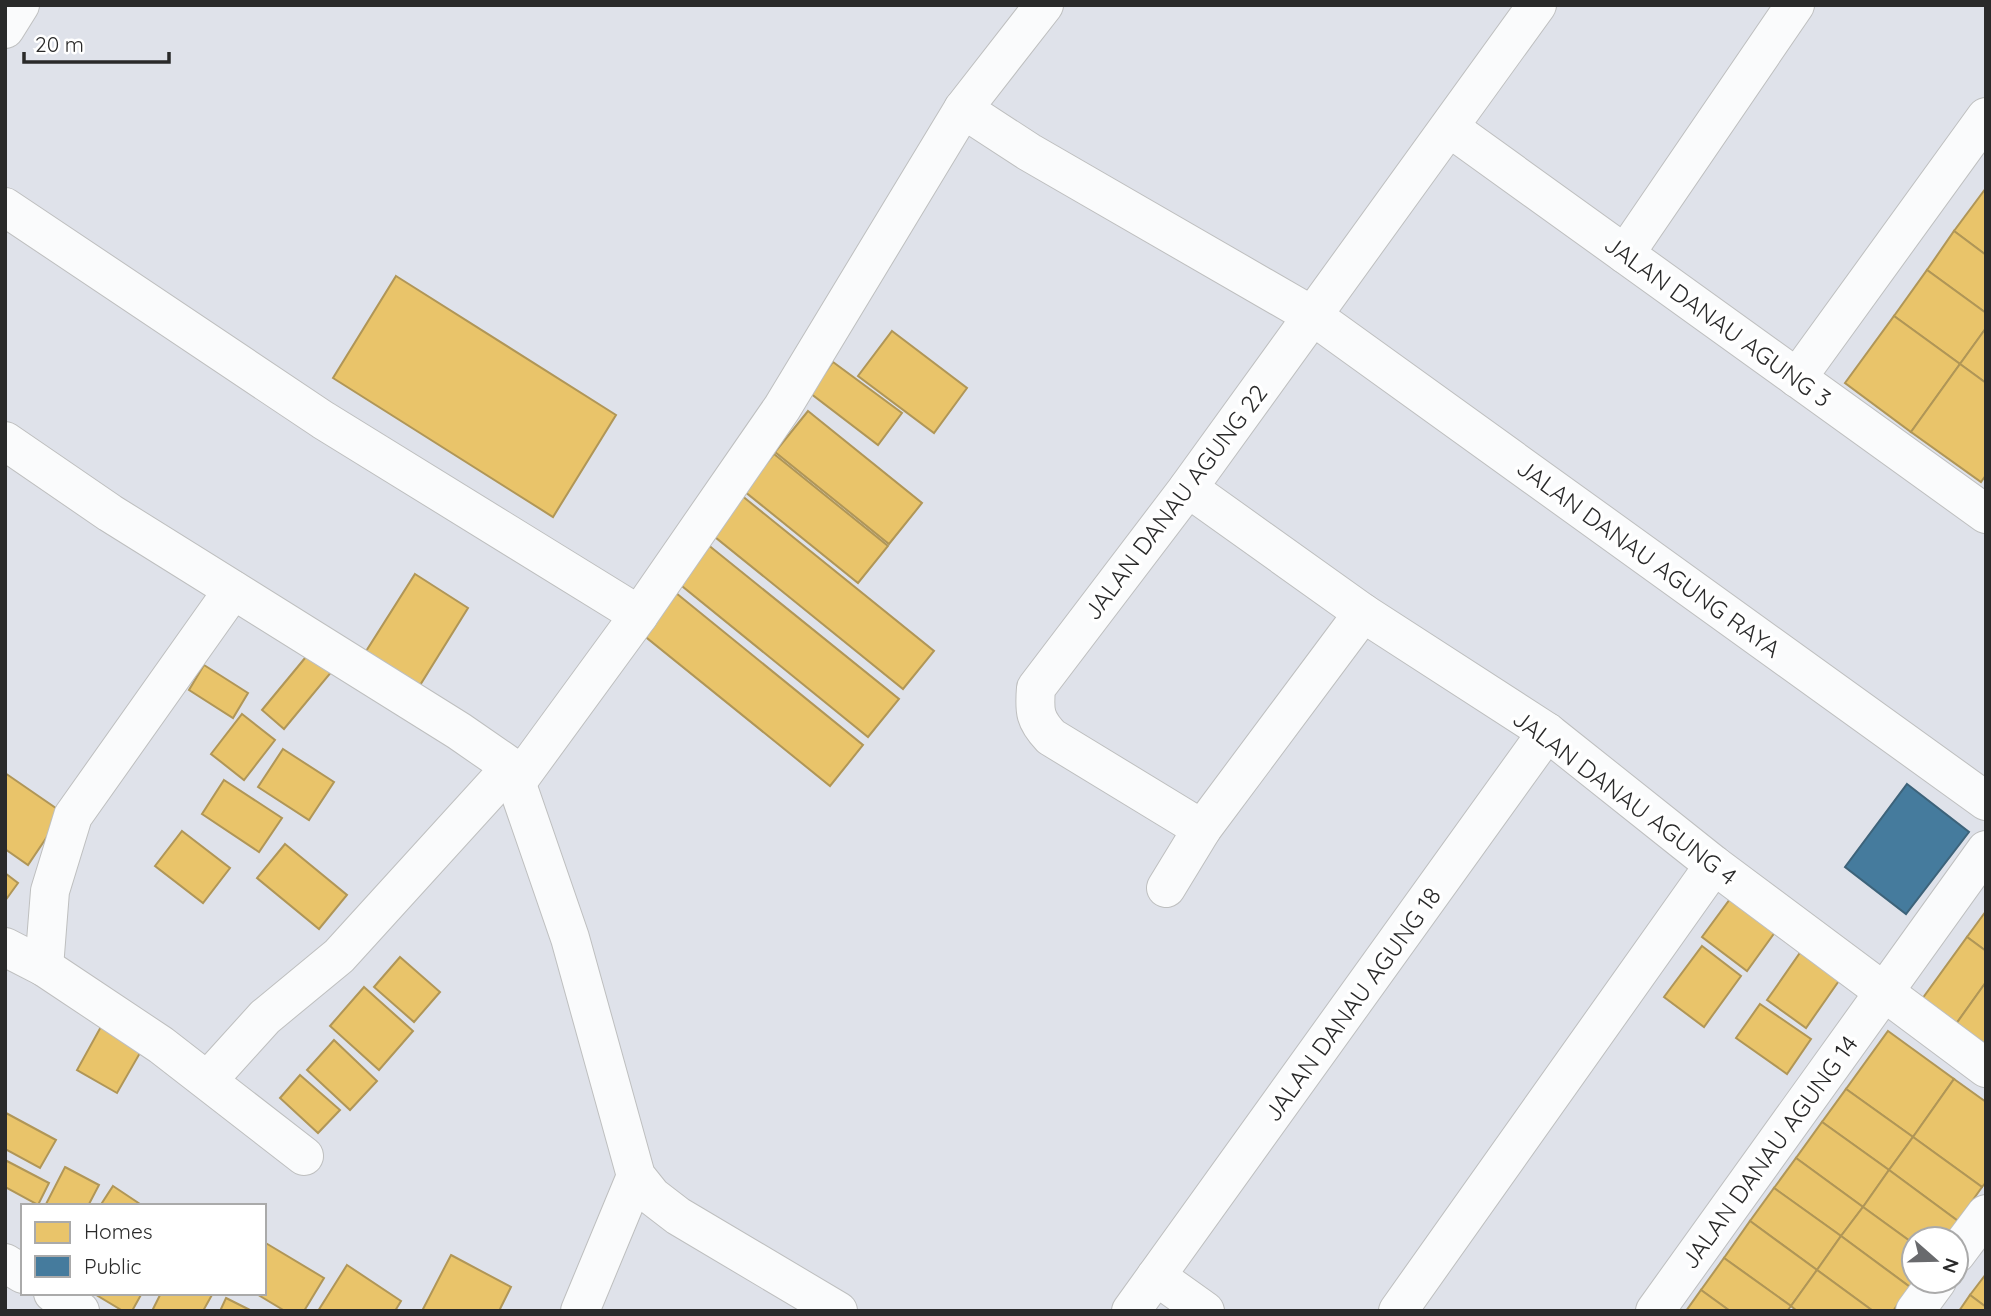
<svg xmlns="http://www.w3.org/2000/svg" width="1991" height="1316" viewBox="0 0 1991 1316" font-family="Quicksand,sans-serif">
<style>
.homes{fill:#e9c46a;stroke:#b09657;stroke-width:2}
.public{fill:#457b9d;stroke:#3d637a;stroke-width:2}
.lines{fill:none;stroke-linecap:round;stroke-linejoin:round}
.street-casing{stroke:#bebfbf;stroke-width:40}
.street{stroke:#fafbfc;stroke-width:38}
.labels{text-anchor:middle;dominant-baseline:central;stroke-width:7;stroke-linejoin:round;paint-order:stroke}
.street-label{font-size:24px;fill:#2a2a2a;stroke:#fff}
</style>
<rect width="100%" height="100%" fill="#dfe2ea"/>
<g class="homes">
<path d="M 1986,188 L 1986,255 L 1954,231 Z"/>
<path d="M 1954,231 L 1986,255 L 1986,313 L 1927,270 Z"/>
<path d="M 1927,270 L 1986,313 L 1986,328 L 1960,364 L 1894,316 Z"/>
<path d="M 396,276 L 616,415 L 553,517 L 333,378 Z"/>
<path d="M 1894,316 L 1960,364 L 1911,432 L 1845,383 Z"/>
<path d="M 1986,328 L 1986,383 L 1960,364 Z"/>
<path d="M 892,331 L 967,388 L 934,433 L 858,376 Z"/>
<path d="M 833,362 L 902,413 L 878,445 L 810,393 Z"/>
<path d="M 1960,364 L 1986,383 L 1986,475 L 1981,482 L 1911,432 Z"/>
<path d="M 808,411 L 922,503 L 889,544 L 775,452 Z"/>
<path d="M 774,454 L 888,546 L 858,583 L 744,491 Z"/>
<path d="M 741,495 L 934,651 L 903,689 L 710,533 Z"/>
<path d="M 707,544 L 899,699 L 868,737 L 677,582 Z"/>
<path d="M 415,574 L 468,608 L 417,690 L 363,656 Z"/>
<path d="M 676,593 L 863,745 L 830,786 L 642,634 Z"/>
<path d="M 310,652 L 333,670 L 284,729 L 262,710 Z"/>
<path d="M 204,665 L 248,693 L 233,718 L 189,690 Z"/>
<path d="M 242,714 L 275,740 L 244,780 L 211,754 Z"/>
<path d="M 283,749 L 334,782 L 309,820 L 258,787 Z"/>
<path d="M 5,773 L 63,813 L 28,865 L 5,849 Z"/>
<path d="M 224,780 L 282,818 L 259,852 L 202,814 Z"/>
<path d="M 182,831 L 230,868 L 203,903 L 155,866 Z"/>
<path d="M 285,844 L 347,895 L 319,929 L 257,878 Z"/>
<path d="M 5,873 L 18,883 L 5,901 Z"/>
<path d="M 1733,895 L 1778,928 L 1747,971 L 1702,937 Z"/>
<path d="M 1986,911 L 1986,951 L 1967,937 Z"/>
<path d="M 1967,937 L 1986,951 L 1986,982 L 1951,1031 L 1917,1006 Z"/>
<path d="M 1702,946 L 1741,976 L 1704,1027 L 1664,997 Z"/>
<path d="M 1804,947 L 1843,975 L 1806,1028 L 1767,1000 Z"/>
<path d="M 400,957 L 440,992 L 414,1022 L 374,987 Z"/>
<path d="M 1986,982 L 1986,1056 L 1951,1031 Z"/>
<path d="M 364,987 L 413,1031 L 379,1070 L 330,1026 Z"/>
<path d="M 1760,1004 L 1811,1039 L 1787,1074 L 1736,1038 Z"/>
<path d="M 103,1023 L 144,1046 L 117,1093 L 77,1070 Z"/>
<path d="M 1888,1031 L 1954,1079 L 1913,1137 L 1846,1089 Z"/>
<path d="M 334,1040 L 377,1081 L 350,1110 L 307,1070 Z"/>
<path d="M 300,1075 L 340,1110 L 318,1133 L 280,1098 Z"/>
<path d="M 1954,1079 L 1986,1102 L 1986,1182 L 1982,1187 L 1913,1137 Z"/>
<path d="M 1846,1089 L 1913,1137 L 1889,1170 L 1822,1122 Z"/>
<path d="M 6,1113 L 56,1140 L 40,1168 L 5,1149 Z"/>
<path d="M 1822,1122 L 1889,1170 L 1863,1207 L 1796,1158 Z"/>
<path d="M 1913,1137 L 1982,1187 L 1958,1221 L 1889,1170 Z"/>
<path d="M 1796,1158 L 1863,1207 L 1841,1236 L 1774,1188 Z"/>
<path d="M 5,1160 L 49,1183 L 38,1205 L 5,1187 Z"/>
<path d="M 65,1167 L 99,1185 L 88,1206 L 46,1204 Z"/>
<path d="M 1889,1170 L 1958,1221 L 1945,1239 L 1914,1239 L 1914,1244 L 1863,1207 Z"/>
<path d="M 113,1186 L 140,1204 L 140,1206 L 100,1206 Z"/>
<path d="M 1774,1188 L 1841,1236 L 1817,1270 L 1750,1221 Z"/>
<path d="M 1863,1207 L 1914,1244 L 1914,1281 L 1910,1287 L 1841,1236 Z"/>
<path d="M 1750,1221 L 1817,1270 L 1791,1306 L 1724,1258 Z"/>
<path d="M 1841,1236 L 1910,1287 L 1893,1311 L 1873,1311 L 1817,1270 Z"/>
<path d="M 264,1242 L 324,1278 L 304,1311 L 285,1311 L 255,1293 L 264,1293 Z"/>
<path d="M 451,1255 L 511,1287 L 499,1311 L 422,1311 Z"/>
<path d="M 1724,1258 L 1791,1306 L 1787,1311 L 1730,1311 L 1701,1290 Z"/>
<path d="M 347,1265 L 401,1301 L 395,1311 L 318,1311 Z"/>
<path d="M 1817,1270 L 1873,1311 L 1797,1311 L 1791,1306 Z"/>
<path d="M 1986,1274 L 1986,1307 L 1970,1295 Z"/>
<path d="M 1701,1290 L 1730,1311 L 1686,1311 Z"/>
<path d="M 93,1293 L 142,1293 L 132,1311 L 123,1311 Z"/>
<path d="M 161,1293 L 213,1293 L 203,1311 L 152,1311 Z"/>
<path d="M 1970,1295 L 1986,1307 L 1986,1311 L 1959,1311 Z"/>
<path d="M 226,1298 L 252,1311 L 220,1311 Z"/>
</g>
<path class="public" d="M 1907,784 L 1969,832 L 1906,914 L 1845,867 Z"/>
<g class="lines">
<defs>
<g id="street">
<path d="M 5,29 L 20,5"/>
<path d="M 963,109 L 1029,152 L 1313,316 L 1986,801"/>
<path d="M 1450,128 L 1986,514"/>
<path d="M 5,207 L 323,420 L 639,615"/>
<path d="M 1625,254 L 1795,5"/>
<path d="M 1797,378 L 1986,117"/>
<path d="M 5,441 L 110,513 L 459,731 L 511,767 L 570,938 L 636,1176 L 652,1196 L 678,1216 L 838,1311"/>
<path d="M 1188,488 L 1363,613 L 1547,732 L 1714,865 L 1986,1068"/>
<path d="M 517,782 L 639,615 L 782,408 L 963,109 L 1044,5"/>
<path d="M 1202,829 L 1051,737 C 1035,720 1034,712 1036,688 L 1188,488 L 1537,5"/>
<path d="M 1166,888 L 1202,829 L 1363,613"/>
<path d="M 5,947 L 44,967 L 161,1045 L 304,1156"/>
<path d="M 44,967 L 50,891 L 73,816 L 233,590"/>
<path d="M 208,1080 L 265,1017 L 339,956 L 511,767"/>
<path d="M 1956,1254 L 1986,1214"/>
<path d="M 5,1263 L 23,1274"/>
<path d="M 1156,1276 L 1205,1311"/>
<path d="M 53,1293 L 80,1311"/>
<path d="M 580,1311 L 636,1176"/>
<path d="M 1131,1311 L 1547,732"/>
<path d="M 1398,1311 L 1714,865"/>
<path d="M 1655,1311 L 1986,850"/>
<path d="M 1915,1311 L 1937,1281"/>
</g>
</defs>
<use href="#street" class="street-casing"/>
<use href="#street" class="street"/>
</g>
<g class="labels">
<g class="street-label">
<text transform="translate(1718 321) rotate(36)">JALAN DANAU AGUNG 3</text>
<text transform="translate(1175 502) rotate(-53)">JALAN DANAU AGUNG 22</text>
<text transform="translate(1649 558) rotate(36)">JALAN DANAU AGUNG RAYA</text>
<text transform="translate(1625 797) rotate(37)">JALAN DANAU AGUNG 4</text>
<text transform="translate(1352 1004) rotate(-54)">JALAN DANAU AGUNG 18</text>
<text transform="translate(1769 1152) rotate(-54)">JALAN DANAU AGUNG 14</text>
</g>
</g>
<rect width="1991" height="1316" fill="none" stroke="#2a2a2a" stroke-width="14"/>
<rect x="21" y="1204" width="245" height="91" fill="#ffffff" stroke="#aaaaaa" stroke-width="2"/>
<rect x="35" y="1222" width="35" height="21" fill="#e9c46a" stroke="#aaaaaa" stroke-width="2"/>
<text x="84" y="1239" font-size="21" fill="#2a2a2a">Homes</text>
<rect x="35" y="1256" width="35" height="21" fill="#457b9d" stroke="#aaaaaa" stroke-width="2"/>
<text x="84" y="1274" font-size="21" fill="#2a2a2a">Public</text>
<g transform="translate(1935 1260) rotate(110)"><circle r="33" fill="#ffffff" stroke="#aaaaaa" stroke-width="2"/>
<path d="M0-5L12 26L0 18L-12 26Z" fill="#696a6d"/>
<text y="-10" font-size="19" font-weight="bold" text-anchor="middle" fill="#2a2a2a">N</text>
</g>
<path d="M24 52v10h145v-10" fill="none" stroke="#2a2a2a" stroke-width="3.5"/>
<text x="35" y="52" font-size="21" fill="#2a2a2a" stroke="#ffffff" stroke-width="5" paint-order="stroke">20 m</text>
</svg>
